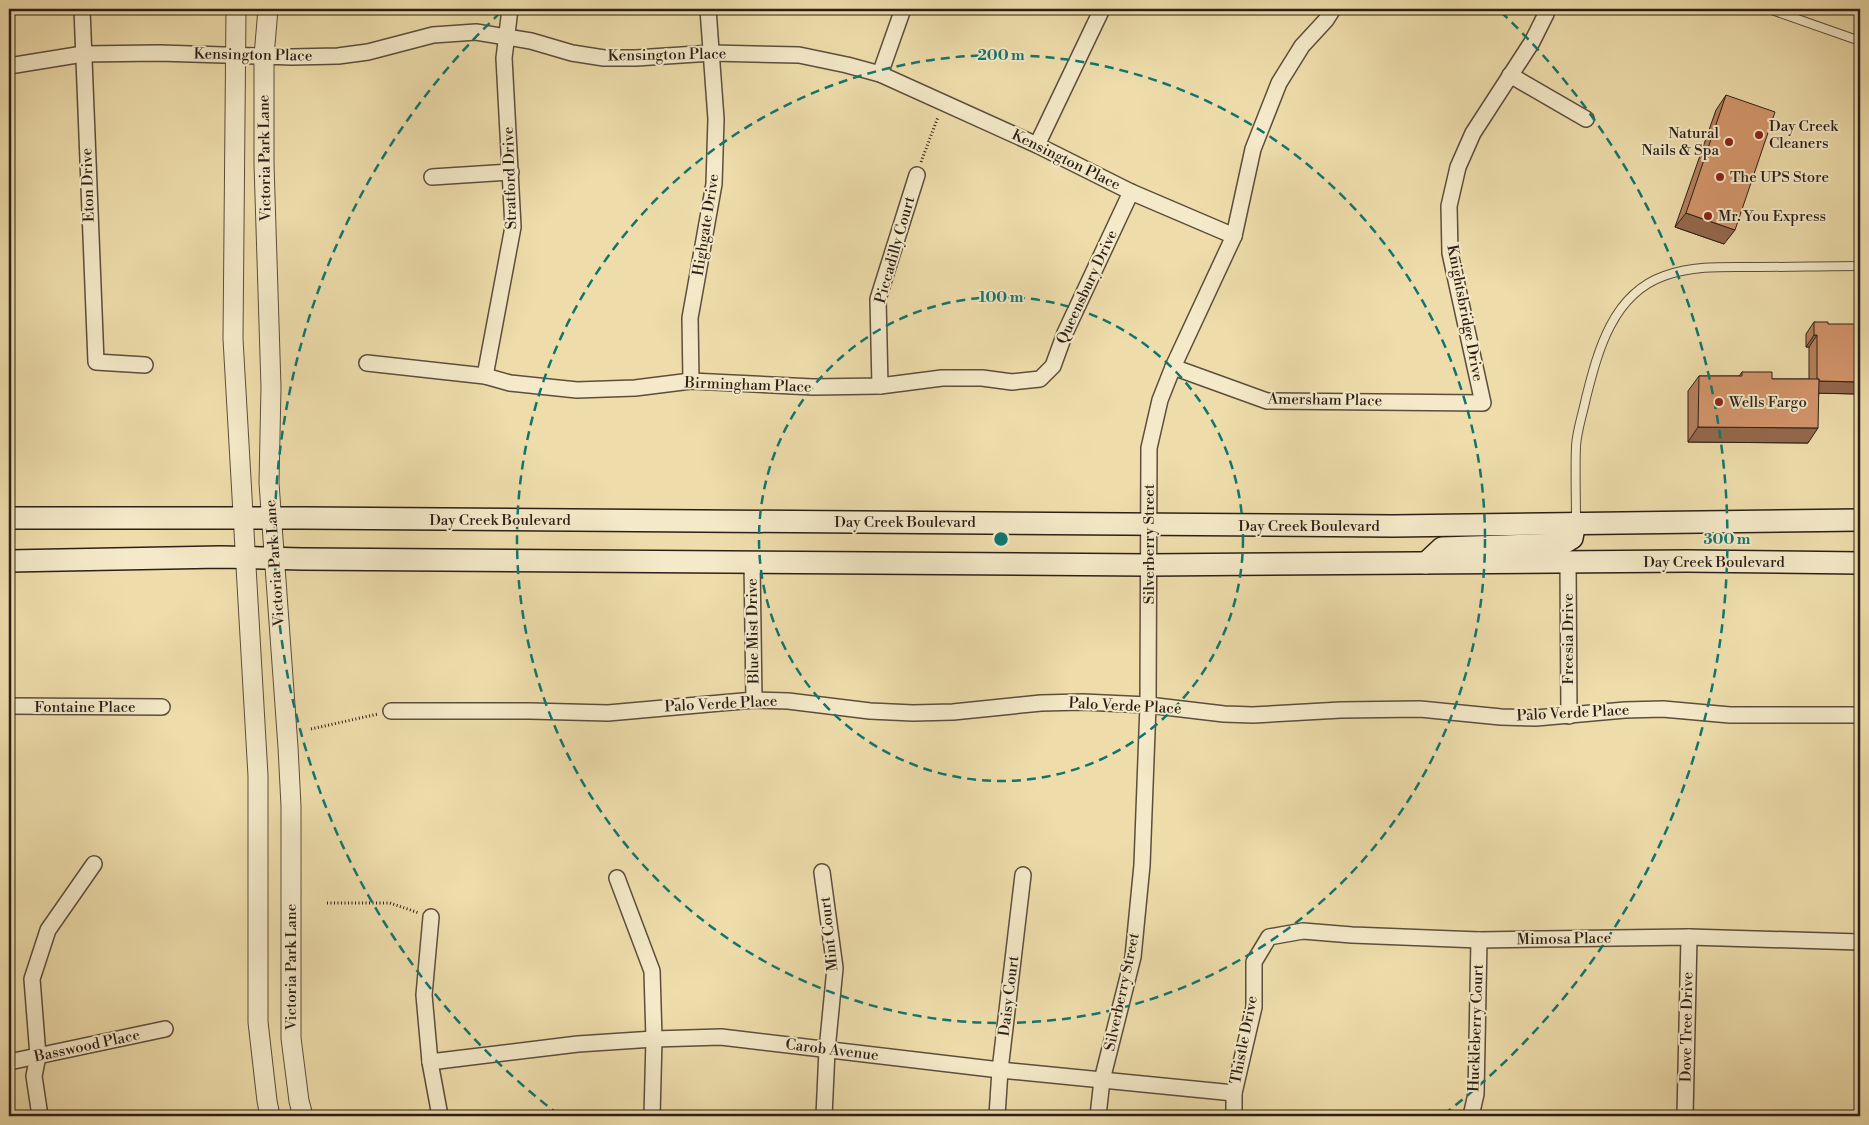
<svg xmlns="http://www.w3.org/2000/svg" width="1869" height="1125" viewBox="0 0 1869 1125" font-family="'Libre Bodoni',serif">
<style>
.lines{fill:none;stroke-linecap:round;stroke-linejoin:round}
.service-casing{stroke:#5c4e3d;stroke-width:10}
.minor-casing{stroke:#5c4e3d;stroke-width:18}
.tertiary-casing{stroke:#5c4e3d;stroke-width:21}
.secondary-casing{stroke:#2c1f18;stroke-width:24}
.path{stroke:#2c1f18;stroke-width:3;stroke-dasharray:1 2.5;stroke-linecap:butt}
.service{stroke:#f4e9c8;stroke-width:8}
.minor{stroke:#f4e9c8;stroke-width:15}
.tertiary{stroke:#f4e9c8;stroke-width:19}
.secondary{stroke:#f4e9c8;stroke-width:21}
.wall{fill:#b6815d;stroke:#2c1f18}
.shaded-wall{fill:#94694c;stroke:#2c1f18}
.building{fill:#d4966c;stroke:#2c1f18}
.ring{fill:none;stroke:#0f766e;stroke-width:2.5;stroke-dasharray:9 6}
.poi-dot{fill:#8f2418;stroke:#f4e9c8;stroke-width:2}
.labels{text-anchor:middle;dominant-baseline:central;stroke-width:4;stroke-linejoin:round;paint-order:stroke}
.street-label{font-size:15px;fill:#2c1f18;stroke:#f4e9c8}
.poi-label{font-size:15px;fill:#2c1f18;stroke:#f4e9c8;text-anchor:start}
.centre{fill:#0f766e;stroke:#f4e9c8;stroke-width:2.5}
.ring-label{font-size:15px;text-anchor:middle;font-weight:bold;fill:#0f766e;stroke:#f4e9c8;stroke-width:4;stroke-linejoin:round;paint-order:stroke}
</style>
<rect width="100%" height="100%" fill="#eeddab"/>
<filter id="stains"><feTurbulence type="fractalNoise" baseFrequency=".004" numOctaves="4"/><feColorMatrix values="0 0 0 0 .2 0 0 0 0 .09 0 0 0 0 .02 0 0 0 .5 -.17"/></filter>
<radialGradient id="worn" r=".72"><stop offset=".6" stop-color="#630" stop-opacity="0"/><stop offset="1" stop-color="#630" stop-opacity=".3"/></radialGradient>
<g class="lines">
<defs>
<g id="service">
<path d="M 1769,9 L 1860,41"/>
<path d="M 1576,521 C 1576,496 1575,471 1576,446 C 1577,430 1583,413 1586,398 C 1598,350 1613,294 1664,276 C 1694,265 1727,267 1758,267 C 1792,267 1826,266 1860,266"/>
</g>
<g id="minor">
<path d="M 82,9 L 96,362 L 145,365"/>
<path d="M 9,66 L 83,54 L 159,53 L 292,57 L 338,56 L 368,52 L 433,35 L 476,32 L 531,41 L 572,53 L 604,58 L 636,58 L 712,53 L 799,55 L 847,65 L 880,74 L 1037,145 L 1131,192 L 1234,236"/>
<path d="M 880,74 L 903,9"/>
<path d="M 1510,75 L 1586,119"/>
<path d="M 1037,145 L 1102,9"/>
<path d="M 432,177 L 511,172"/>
<path d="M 367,363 L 485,376 L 510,383 L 577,390 L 635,388 L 691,381 L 813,387 L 880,386 L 942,378 L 982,378 L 1012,382 L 1040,379 L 1053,366 L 1065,333 L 1131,192"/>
<path d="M 1173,367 L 1267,401 L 1483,403 L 1450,253 L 1449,206 L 1458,167 L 1473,133 L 1532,42 L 1546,14 L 1547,9"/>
<path d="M 485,376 L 513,227 L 504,58 L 510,9"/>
<path d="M 691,381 L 690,318 L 714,184 L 716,119 L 708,9"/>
<path d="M 880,386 L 878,299 L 917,175"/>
<path d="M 752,562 L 754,700"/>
<path d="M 1568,562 L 1569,716"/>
<path d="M 9,706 L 162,707"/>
<path d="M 391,711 L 530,711 L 608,713 L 754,700 L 788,701 L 870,711 L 913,713 L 953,712 L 1041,703 L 1083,702 L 1148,705 L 1224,714 L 1253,715 L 1341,710 L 1420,709 L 1501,717 L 1536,718 L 1625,710 L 1663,709 L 1730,715 L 1859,715"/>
<path d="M 822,872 L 835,968 L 827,1050 L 824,1116"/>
<path d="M 617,878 L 652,971 L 654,1039 L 652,1116"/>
<path d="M 431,917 L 424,995 L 430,1062 L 440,1116"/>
<path d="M 9,1062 L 165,1029"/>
<path d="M 430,1062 L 578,1044 L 654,1039 L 721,1037 L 1000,1070 L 1234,1093"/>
<path d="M 40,1116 L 34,1076 L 38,1056 L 32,979 L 48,930 L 94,864"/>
<path d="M 997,1116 L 1000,1070 L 1023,875"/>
<path d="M 1098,1116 L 1102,1080 L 1133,957 L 1142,865 L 1148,705 L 1149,448 L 1160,400 L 1173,367 L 1234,236 L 1253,149 L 1279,83 L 1302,46 L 1326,20 L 1333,9"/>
<path d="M 1234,1116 L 1234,1093 L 1254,1007 L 1254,962 L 1269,937 L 1303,931 L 1352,935 L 1479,940 L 1689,937 L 1860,942"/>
<path d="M 1471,1116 L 1476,1094 L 1479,940"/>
<path d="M 1685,1116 L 1689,937"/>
</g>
<g id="tertiary">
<path d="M 236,9 L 233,339 L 258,776 L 258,1022 L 267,1101 L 270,1116"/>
<path d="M 268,9 L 264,56 L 264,164 L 271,387 L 269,483 L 288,747 L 291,806 L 291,1038 L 299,1101 L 303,1116"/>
</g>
<g id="secondary">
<path d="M 9,518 L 303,518 L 1393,526 L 1860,520"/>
<path d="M 9,561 L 221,557 L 302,559 L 1149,565 L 1687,561 L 1860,563"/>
<path d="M 1426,563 L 1442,548 L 1562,544 L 1572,538 L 1575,523"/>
</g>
</defs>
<use href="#service" class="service-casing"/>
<use href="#minor" class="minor-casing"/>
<use href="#tertiary" class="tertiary-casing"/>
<use href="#secondary" class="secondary-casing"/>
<g class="path">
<path d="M 921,162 L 938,117"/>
<path d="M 311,729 L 378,714"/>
<path d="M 327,903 L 390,903 L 419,913"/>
</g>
<use href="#service" class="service"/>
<use href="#minor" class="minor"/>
<use href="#tertiary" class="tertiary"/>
<use href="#secondary" class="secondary"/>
</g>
<g class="wall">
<path d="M 1726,95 L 1724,244 L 1675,227 L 1716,110 Z"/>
<path d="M 1814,322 L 1828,324 L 1857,394 L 1819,393 L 1808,443 L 1688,442 L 1688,391 L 1699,376 L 1739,376 L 1742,372 L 1772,379 L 1809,379 L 1809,347 L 1806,347 L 1806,334 Z"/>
</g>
<g class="shaded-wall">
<path d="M 1850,9 L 1860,9 L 1860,12 Z"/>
<path d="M 1686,213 L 1735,230 L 1724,244 L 1675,227 Z"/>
<path d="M 1814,335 L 1817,335 L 1809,347 L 1806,347 Z"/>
<path d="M 1817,381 L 1860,382 L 1860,390 L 1857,394 L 1809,393 Z"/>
<path d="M 1698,427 L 1818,428 L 1808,443 L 1688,442 Z"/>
</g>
<g class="building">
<path d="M 1726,95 L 1775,112 L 1735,230 L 1686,213 Z"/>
<path d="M 1814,322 L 1828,322 L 1828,324 L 1860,324 L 1860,382 L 1819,381 L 1819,379 L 1817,379 L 1817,335 L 1814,335 Z"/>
<path d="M 1742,372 L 1772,372 L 1772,379 L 1819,379 L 1818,428 L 1698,427 L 1699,376 L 1742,376 Z"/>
</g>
<g class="ring">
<circle cx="1001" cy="539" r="242"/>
<circle cx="1001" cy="539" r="484"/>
<path d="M559 1115A726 726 0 0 1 501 12M1501 12A726 726 0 0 1 1443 1115"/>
</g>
<g class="poi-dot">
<circle cx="1759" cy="135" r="5"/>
<circle cx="1729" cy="142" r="5"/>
<circle cx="1720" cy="177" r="5"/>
<circle cx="1708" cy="216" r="5"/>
<circle cx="1719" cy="402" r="5"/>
</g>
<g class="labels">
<g class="street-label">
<text transform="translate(253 55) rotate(1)">Kensington Place</text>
<text transform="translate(667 55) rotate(-1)">Kensington Place</text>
<text transform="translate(265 158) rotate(-91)">Victoria Park Lane</text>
<text transform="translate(1066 160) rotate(26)">Kensington Place</text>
<text transform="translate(510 178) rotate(-92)">Stratford Drive</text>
<text transform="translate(88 185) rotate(-92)">Eton Drive</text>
<text transform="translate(706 225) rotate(-81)">Highgate Drive</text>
<text transform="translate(895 250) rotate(-74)">Piccadilly Court</text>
<text transform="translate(1087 287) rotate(-65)">Queensbury Drive</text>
<text transform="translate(1465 313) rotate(79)">Knightsbridge Drive</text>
<text transform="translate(748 385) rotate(2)">Birmingham Place</text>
<text transform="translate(1325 400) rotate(1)">Amersham Place</text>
<text x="500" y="520">Day Creek Boulevard</text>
<text x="905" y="522">Day Creek Boulevard</text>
<text x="1309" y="526">Day Creek Boulevard</text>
<text transform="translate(1149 544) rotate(-90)">Silverberry Street</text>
<text x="1714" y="562">Day Creek Boulevard</text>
<text transform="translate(275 563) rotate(-94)">Victoria Park Lane</text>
<text transform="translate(753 631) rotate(-91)">Blue Mist Drive</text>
<text transform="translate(1568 639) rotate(-90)">Freesia Drive</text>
<text transform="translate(721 704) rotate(-3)">Palo Verde Place</text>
<text transform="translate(1125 706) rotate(3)">Palo Verde Place</text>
<text x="85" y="707">Fontaine Place</text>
<text transform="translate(1573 713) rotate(-3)">Palo Verde Place</text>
<text transform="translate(829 934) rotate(-96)">Mint Court</text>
<text transform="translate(1564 939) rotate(-1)">Mimosa Place</text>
<text transform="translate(291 967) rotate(-90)">Victoria Park Lane</text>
<text transform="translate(1122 992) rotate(-78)">Silverberry Street</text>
<text transform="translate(1009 996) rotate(-83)">Daisy Court</text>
<text transform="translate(1687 1027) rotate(-89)">Dove Tree Drive</text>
<text transform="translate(1476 1028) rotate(-88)">Huckleberry Court</text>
<text transform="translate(1244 1040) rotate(-79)">Thistle Drive</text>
<text transform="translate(87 1046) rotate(-12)">Basswood Place</text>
<text transform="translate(832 1050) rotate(7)">Carob Avenue</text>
</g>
<g class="poi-label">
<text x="1769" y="126">Day Creek<tspan x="1769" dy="17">Cleaners</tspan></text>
<text x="1719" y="133" text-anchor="end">Natural<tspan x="1719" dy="17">Nails &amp; Spa</tspan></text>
<text x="1730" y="177">The UPS Store</text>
<text x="1718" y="216">Mr. You Express</text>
<text x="1729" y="402">Wells Fargo</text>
</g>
</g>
<circle cx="1001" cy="539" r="8" class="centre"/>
<g class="ring-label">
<text x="1001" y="60">200 m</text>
<text x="1001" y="302">100 m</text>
<text x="1727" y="544">300 m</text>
</g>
<rect width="1869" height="1125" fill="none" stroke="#eeddab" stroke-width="30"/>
<rect x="10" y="10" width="1849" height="1105" fill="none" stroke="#2c1f18" stroke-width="2.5"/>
<rect x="15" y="15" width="1839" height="1095" fill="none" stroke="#2c1f18"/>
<rect width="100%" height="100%" filter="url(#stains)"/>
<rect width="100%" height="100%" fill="url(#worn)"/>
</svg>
